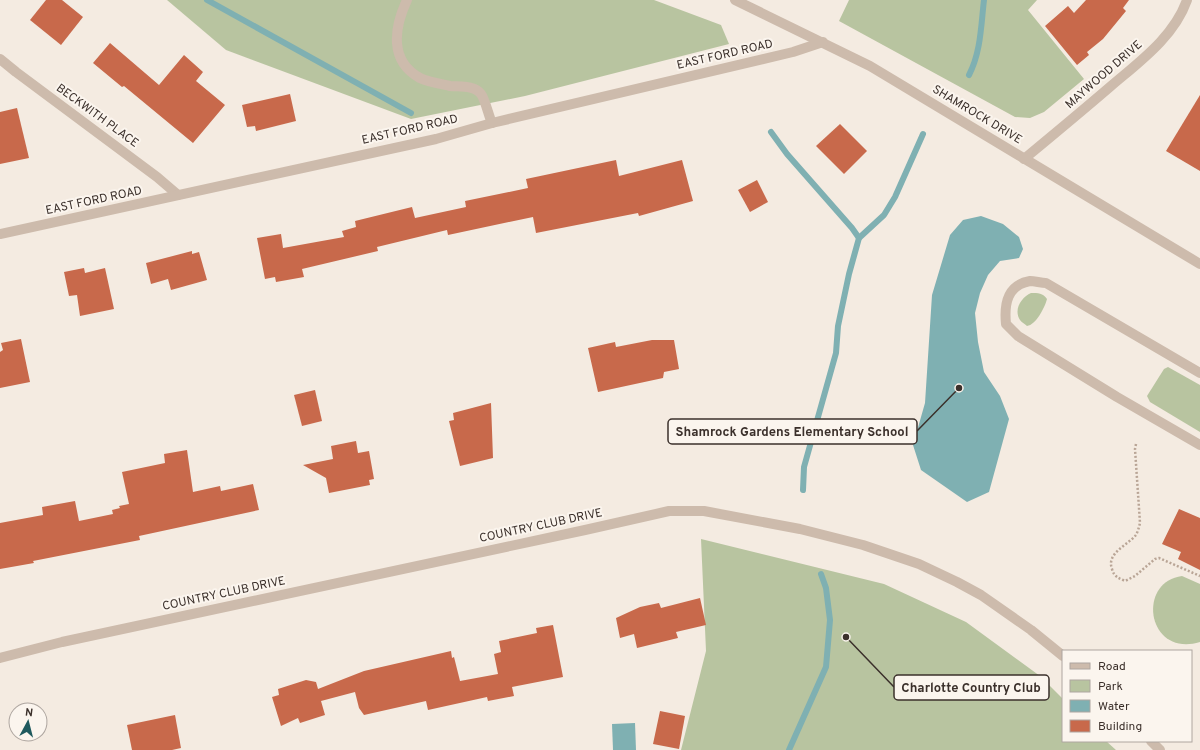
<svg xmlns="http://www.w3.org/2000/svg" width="1200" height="750" viewBox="0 0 1200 750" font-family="Overpass,sans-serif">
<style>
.green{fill:#b8c4a0}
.water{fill:#7fb0b2}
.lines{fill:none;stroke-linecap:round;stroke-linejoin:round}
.stream{stroke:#7fb0b2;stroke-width:6}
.building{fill:#c8694b}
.path{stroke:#b9a596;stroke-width:2.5;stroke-dasharray:2 2;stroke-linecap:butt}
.minor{stroke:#cdbbac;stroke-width:10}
.labels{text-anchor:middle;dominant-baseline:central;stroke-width:4;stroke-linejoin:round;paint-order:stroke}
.street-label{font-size:12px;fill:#3b302b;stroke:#fbf5ee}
.leader{fill:none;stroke:#3b302b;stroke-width:1.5}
.callout-dot{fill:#3b302b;stroke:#fbf5ee;stroke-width:1.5}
.callout{fill:#fbf5ee;stroke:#3b302b;stroke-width:1.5}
.callout-label{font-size:13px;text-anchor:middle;font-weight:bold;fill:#3b302b}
</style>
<rect width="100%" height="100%" fill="#f4ebe1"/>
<g class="green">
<path d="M 167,0 L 654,0 L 721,25 L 729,44 L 525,96 L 411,119 L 226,50 Z"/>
<path d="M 849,0 L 1037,0 L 1028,10 L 1084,79 L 1044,112 L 1030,118 L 1015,117 L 839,21 Z"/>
<path d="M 1031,293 C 1038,293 1043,293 1047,299 C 1045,307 1036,325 1027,326 C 1025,324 1021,322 1020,320 C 1013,309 1022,297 1031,293 Z"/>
<path d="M 1168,367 L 1200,385 L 1200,432 L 1150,402 L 1147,396 L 1164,369 Z"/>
<path d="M 701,539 L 884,584 L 966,622 L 1040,676 L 1063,699 L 1063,741 L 1106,741 L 1116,750 L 681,750 L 706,651 Z"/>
<path d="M 1182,576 L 1200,584 L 1200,642 C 1147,658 1136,582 1182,576 Z"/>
</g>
<g class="water">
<path d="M 981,216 L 1003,224 L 1019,237 L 1023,249 L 1019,258 L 1000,261 L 988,275 L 980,293 L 975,313 L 978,342 L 984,372 L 1000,396 L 1009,419 L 989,492 L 967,502 L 921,470 L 913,445 L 925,403 L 932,295 L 950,235 L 963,220 Z"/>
<path d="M 635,723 L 636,750 L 613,750 L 612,724 Z"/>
</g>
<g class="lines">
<g class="stream">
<path d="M 207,0 L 411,113"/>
<path d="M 969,75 C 981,52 981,25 984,0"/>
<path d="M 771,132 L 787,154 L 852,228 L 859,238"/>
<path d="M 803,490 L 804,467 L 836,353 L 838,326 L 849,274 L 859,238 L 884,215 L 895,197 L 923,134"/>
<path d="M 789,750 L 826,667 L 830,620 L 826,588 L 821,574"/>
</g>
</g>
<g class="building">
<path d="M 46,0 L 62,0 L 83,17 L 61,45 L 30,20 Z"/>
<path d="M 1086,0 L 1129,0 L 1123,8 L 1126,11 L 1103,39 L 1087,52 L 1089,55 L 1077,65 L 1045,26 L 1068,6 L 1074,13 Z"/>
<path d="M 110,43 L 159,85 L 184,55 L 203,72 L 196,81 L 225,105 L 193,143 L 124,86 L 122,87 L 93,63 Z"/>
<path d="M 290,94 L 296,121 L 256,131 L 255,126 L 247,127 L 242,105 Z"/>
<path d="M 1200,95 L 1200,171 L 1166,151 Z"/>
<path d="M 17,108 L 29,158 L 0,164 L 0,112 Z"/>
<path d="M 840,124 L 867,151 L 844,174 L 816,146 Z"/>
<path d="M 616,160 L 619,176 L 682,160 L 693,201 L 639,216 L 638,213 L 536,233 L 533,217 L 448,235 L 447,230 L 377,247 L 378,251 L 302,269 L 304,277 L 276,282 L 275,277 L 265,279 L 257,238 L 281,234 L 283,248 L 344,237 L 342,231 L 356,227 L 355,221 L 412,207 L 415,218 L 466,207 L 465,201 L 528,188 L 526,179 Z"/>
<path d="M 757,180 L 768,202 L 750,212 L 738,190 Z"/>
<path d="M 192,251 L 192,254 L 199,252 L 207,280 L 171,290 L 168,279 L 151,284 L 146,263 Z"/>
<path d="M 84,268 L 85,273 L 105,268 L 114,309 L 80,316 L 77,295 L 69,296 L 64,272 Z"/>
<path d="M 21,339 L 30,382 L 0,388 L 0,352 L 3,350 L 1,343 Z"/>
<path d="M 652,340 L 674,340 L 679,369 L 664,372 L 663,378 L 598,392 L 588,348 L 615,342 L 616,347 Z"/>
<path d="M 315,390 L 322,421 L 302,426 L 294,395 Z"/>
<path d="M 491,403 L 493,458 L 460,466 L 449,421 L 454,420 L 453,413 Z"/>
<path d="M 356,441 L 358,453 L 369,451 L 374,479 L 369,480 L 370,485 L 329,493 L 326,478 L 303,465 L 333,459 L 331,446 Z"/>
<path d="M 187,450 L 193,492 L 220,486 L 221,491 L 253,484 L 259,510 L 139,536 L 140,540 L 33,561 L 34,563 L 0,569 L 0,523 L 43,515 L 42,507 L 75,501 L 79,521 L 113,514 L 112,510 L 120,508 L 119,506 L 129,504 L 122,472 L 165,463 L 164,454 Z"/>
<path d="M 1179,509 L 1200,518 L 1200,570 L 1178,559 L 1181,552 L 1162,544 Z"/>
<path d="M 700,598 L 706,625 L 676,632 L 678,638 L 637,648 L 634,634 L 620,638 L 616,618 L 640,607 L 659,603 L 661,608 Z"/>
<path d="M 553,625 L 563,677 L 512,687 L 514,696 L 488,701 L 487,697 L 428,710 L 426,701 L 364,715 L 359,708 L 355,692 L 321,701 L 325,715 L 300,723 L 298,718 L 281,726 L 272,697 L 279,695 L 278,689 L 306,680 L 316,682 L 318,689 L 364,671 L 451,651 L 452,658 L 454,657 L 460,681 L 498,674 L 494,654 L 501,652 L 499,641 L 537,633 L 536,628 Z"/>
<path d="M 660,711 L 685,716 L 679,749 L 653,744 Z"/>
<path d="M 175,715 L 181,748 L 172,750 L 132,750 L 127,725 Z"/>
</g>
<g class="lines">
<path class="path" d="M 1136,444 L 1135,449 L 1140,523 C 1139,527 1138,531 1136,535 C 1128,545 1106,553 1112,569 C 1114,577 1119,578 1125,581 L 1135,576 L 1155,559 L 1159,558 L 1200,576"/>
<g class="minor">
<path d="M 407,0 C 394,28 389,61 420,78 C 428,82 441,84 450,86 C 460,87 474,85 481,94 C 485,99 489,117 492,123"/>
<path d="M 735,0 L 870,66 L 1200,264"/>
<path d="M 0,59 L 16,72 L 157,177 L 178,195"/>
<path d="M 1024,159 C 1053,135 1082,111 1111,86 C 1139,62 1174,37 1187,0"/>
<path d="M 0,234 L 436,139 L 492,123 L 793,52 L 823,42"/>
<path d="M 1200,373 L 1046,283 C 1041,283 1035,281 1030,281 C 1007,285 1004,304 1006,324 L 1018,336 L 1117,397 L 1200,445"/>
<path d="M 0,658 L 62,642 L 585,530 L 669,511 L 704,511 L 800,529 L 863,545 L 919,564 L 957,582 L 981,595 L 1031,630 L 1063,656"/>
<path d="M 1151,741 L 1160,750"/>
</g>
</g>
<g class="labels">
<g class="street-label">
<text transform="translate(725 55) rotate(-13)">EAST FORD ROAD</text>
<text transform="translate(1104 75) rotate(-41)">MAYWOOD DRIVE</text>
<text transform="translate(977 115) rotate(31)">SHAMROCK DRIVE</text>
<text transform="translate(97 116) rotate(36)">BECKWITH PLACE</text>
<text transform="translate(410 130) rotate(-13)">EAST FORD ROAD</text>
<text transform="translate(94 201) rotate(-12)">EAST FORD ROAD</text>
<text transform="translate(541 526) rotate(-12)">COUNTRY CLUB DRIVE</text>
<text transform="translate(224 594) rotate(-12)">COUNTRY CLUB DRIVE</text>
</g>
</g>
<path class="leader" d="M959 388L917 431M846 637L894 687"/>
<g class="callout-dot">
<circle cx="959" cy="388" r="4"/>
<circle cx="846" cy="637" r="4"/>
</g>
<g class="callout">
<rect x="668" y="419" width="249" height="25" rx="4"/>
<rect x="894" y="675" width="155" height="25" rx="4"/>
</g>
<g class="callout-label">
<text x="792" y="436">Shamrock Gardens Elementary School</text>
<text x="971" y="692">Charlotte Country Club</text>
</g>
<rect x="1062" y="650" width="130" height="92" fill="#fbf5ee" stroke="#aea6a0"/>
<rect x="1070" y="663" width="20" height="6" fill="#cdbbac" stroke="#aea6a0"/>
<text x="1098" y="670" font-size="12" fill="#3b302b">Road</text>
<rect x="1070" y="680" width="20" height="12" fill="#b8c4a0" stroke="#aea6a0"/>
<text x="1098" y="690" font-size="12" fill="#3b302b">Park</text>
<rect x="1070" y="700" width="20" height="12" fill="#7fb0b2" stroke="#aea6a0"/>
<text x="1098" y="710" font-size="12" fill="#3b302b">Water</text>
<rect x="1070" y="720" width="20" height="12" fill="#c8694b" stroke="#aea6a0"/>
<text x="1098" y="730" font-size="12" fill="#3b302b">Building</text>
<g transform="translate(28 722) rotate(7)"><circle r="19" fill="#fbf5ee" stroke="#aea6a0"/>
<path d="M0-3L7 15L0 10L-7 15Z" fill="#1f5a5e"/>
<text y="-6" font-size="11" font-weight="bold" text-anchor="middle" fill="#3b302b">N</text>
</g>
</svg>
